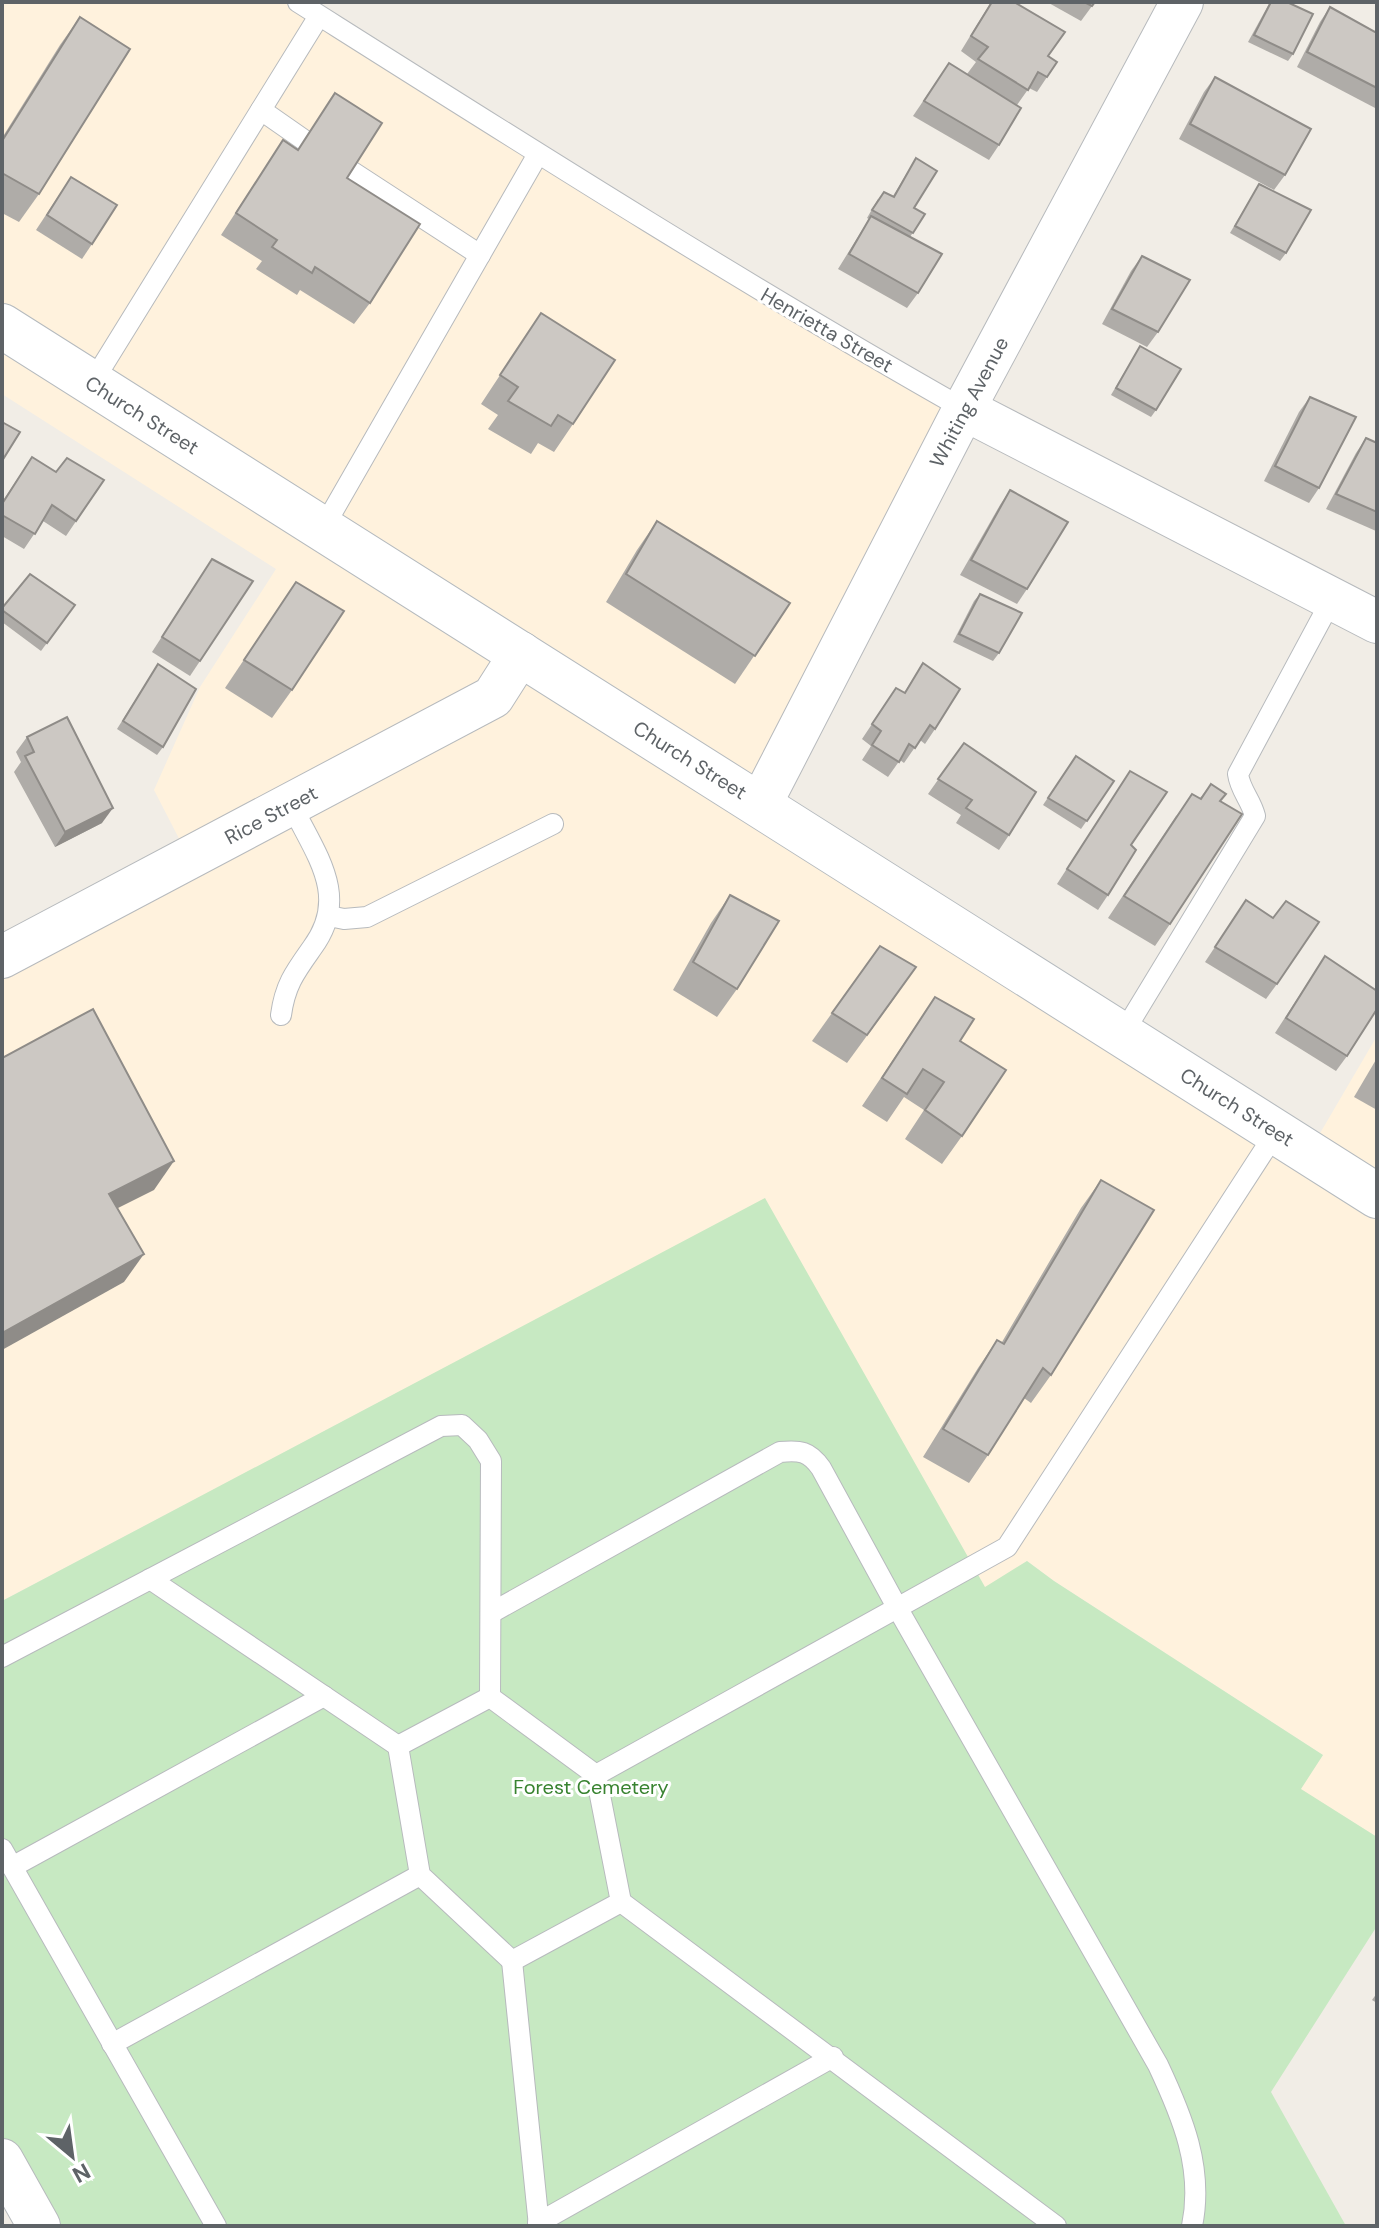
<svg xmlns="http://www.w3.org/2000/svg" width="1379" height="2228" viewBox="0 0 1379 2228" font-family="'DM Sans',sans-serif">
<style>
.commercial{fill:#fff2dd}
.green{fill:#c7e9c2}
.lines{fill:none;stroke-linecap:round;stroke-linejoin:round}
.service-casing{stroke:#b7babd;stroke-width:22}
.minor-casing{stroke:#b7babd;stroke-width:44}
.secondary-casing{stroke:#b5babe;stroke-width:46}
.service{stroke:#fff;stroke-width:20}
.minor{stroke:#fff;stroke-width:42}
.secondary{stroke:#fff;stroke-width:44}
.wall{fill:#afaca8}
.shaded-wall{fill:#8f8c88}
.building{fill:#ccc8c3;stroke:#8f8c88;stroke-width:2}
.labels{text-anchor:middle;dominant-baseline:central;stroke-width:6;stroke-linejoin:round;paint-order:stroke}
.street-label{font-size:20px;fill:#5e6367;stroke:#fff}
.park-label{font-size:20px;fill:#388330;stroke:#fff}
</style>
<rect width="100%" height="100%" fill="#f1ede6"/>
<path class="commercial" d="M 2,2 L 298,2 L 964,409 L 760,804 L 1309,1152 L 1377,1036 L 1377,1837 L 1300,1789 L 1323,1755 L 1054,1581 L 1027,1561 L 985,1588 L 765,1199 L 2,1601 L 2,957 L 189,858 L 154,790 L 200,687 L 276,569 L 2,394 Z"/>
<path class="green" d="M 765,1198 L 985,1587 L 1027,1561 L 1054,1581 L 1323,1755 L 1301,1789 L 1377,1837 L 1377,1926 L 1271,2092 L 1346,2226 L 39,2226 L 2,2160 L 2,1601 Z"/>
<g class="lines">
<defs>
<g id="service">
<path d="M 298,2 C 518,141 738,281 964,409"/>
<path d="M 261,110 L 304,140"/>
<path d="M 351,171 L 480,255"/>
<path d="M 92,383 L 319,16"/>
<path d="M 322,530 L 538,154"/>
<path d="M 329,916 L 344,919 L 367,917 L 553,824"/>
<path d="M 281,1015 C 285,985 295,972 312,948 C 351,896 315,854 291,804"/>
<path d="M 1122,1035 L 1255,816 C 1251,800 1240,790 1238,774 L 1332,599"/>
<path d="M 150,1579 L 398,1746"/>
<path d="M 491,1613 L 780,1452 C 800,1450 809,1451 821,1468 L 898,1609 L 1158,2065 C 1182,2116 1204,2168 1192,2226"/>
<path d="M 2,1657 L 441,1426 L 462,1425 L 478,1440 L 491,1461 L 490,1697"/>
<path d="M 490,1697 L 596,1775 L 621,1902 L 512,1961 L 420,1875 L 398,1746 Z"/>
<path d="M 596,1775 L 1007,1547 L 1276,1132"/>
<path d="M 2,1849 L 216,2226"/>
<path d="M 12,1867 L 324,1696"/>
<path d="M 621,1902 L 1056,2226"/>
<path d="M 512,1961 L 539,2226"/>
<path d="M 112,2044 L 420,1875"/>
<path d="M 538,2223 L 833,2057"/>
</g>
<g id="minor">
<path d="M 964,409 L 1377,622"/>
<path d="M 760,805 L 964,409 L 1182,2"/>
<path d="M 2,957 L 493,697 L 521,653"/>
<path d="M 2,2160 L 39,2226"/>
</g>
<path id="secondary" d="M 2,326 L 1377,1196"/>
</defs>
<use href="#service" class="service-casing"/>
<use href="#minor" class="minor-casing"/>
<use href="#secondary" class="secondary-casing"/>
<use href="#service" class="service"/>
<use href="#minor" class="minor"/>
<use href="#secondary" class="secondary"/>
</g>
<g class="wall">
<path d="M 991,2 L 1014,2 L 1048,56 L 1047,77 L 1037,92 L 1029,88 L 1017,105 L 967,74 L 976,62 L 961,51 Z"/>
<path d="M 1047,2 L 1095,2 L 1081,21 Z"/>
<path d="M 1270,2 L 1287,2 L 1293,54 L 1288,61 L 1248,42 Z"/>
<path d="M 1330,7 L 1377,33 L 1377,109 L 1297,67 L 1320,22 Z"/>
<path d="M 80,17 L 39,194 L 19,222 L 2,213 L 2,138 L 60,45 Z"/>
<path d="M 949,63 L 999,145 L 989,160 L 913,116 Z"/>
<path d="M 1215,77 L 1285,175 L 1274,190 L 1179,139 L 1204,92 Z"/>
<path d="M 335,93 L 347,178 L 370,303 L 354,324 L 300,290 L 297,295 L 256,269 L 262,261 L 221,235 L 283,140 L 298,150 Z"/>
<path d="M 916,158 L 914,208 L 925,214 L 910,237 L 918,293 L 907,308 L 838,269 L 869,219 L 867,218 L 878,199 L 893,196 Z"/>
<path d="M 71,177 L 92,244 L 82,259 L 36,230 Z"/>
<path d="M 1259,184 L 1286,253 L 1280,261 L 1230,233 Z"/>
<path d="M 1142,256 L 1158,332 L 1147,347 L 1102,324 L 1131,271 Z"/>
<path d="M 541,313 L 573,424 L 554,452 L 538,443 L 531,454 L 488,429 L 498,415 L 481,404 Z"/>
<path d="M 1140,346 L 1156,410 L 1151,417 L 1111,395 Z"/>
<path d="M 1310,397 L 1319,488 L 1309,503 L 1264,481 L 1299,412 Z"/>
<path d="M 1366,438 L 1377,443 L 1377,529 L 1376,531 L 1326,509 L 1356,453 Z"/>
<path d="M 32,457 L 56,472 L 104,480 L 66,536 L 43,521 L 24,549 L 2,536 L 2,502 Z"/>
<path d="M 1010,490 L 1027,589 L 1017,604 L 960,575 L 1000,505 Z"/>
<path d="M 657,521 L 790,603 L 735,684 L 606,602 L 637,550 Z"/>
<path d="M 212,559 L 200,661 L 190,676 L 152,652 Z"/>
<path d="M 296,582 L 292,690 L 272,718 L 225,688 Z"/>
<path d="M 980,594 L 999,653 L 993,661 L 953,642 L 974,601 Z"/>
<path d="M 75,605 L 41,651 L 2,622 L 2,608 Z"/>
<path d="M 923,663 L 935,729 L 925,744 L 920,740 L 904,763 L 900,760 L 888,777 L 862,760 L 871,746 L 862,739 L 896,688 L 904,693 Z"/>
<path d="M 158,664 L 163,747 L 157,755 L 117,729 Z"/>
<path d="M 27,737 L 102,823 L 55,847 L 14,772 L 21,762 L 16,752 Z"/>
<path d="M 964,743 L 1009,835 L 999,850 L 956,823 L 961,815 L 928,794 Z"/>
<path d="M 1076,756 L 1114,781 L 1081,829 L 1043,805 Z"/>
<path d="M 1130,771 L 1131,845 L 1108,895 L 1098,910 L 1057,884 Z"/>
<path d="M 1211,784 L 1221,801 L 1170,924 L 1155,946 L 1108,918 L 1176,816 L 1200,798 Z"/>
<path d="M 730,895 L 737,989 L 717,1017 L 673,990 L 711,923 Z"/>
<path d="M 1246,900 L 1277,984 L 1266,999 L 1205,962 Z"/>
<path d="M 1325,956 L 1347,1056 L 1336,1071 L 1275,1033 Z"/>
<path d="M 896,996 L 847,1063 L 812,1041 L 832,1013 Z"/>
<path d="M 935,997 L 962,1136 L 942,1164 L 905,1139 L 924,1110 L 904,1097 L 887,1122 L 862,1106 Z"/>
<path d="M 1377,1058 L 1377,1110 L 1354,1097 Z"/>
<path d="M 1101,1180 L 1051,1375 L 1031,1403 L 1024,1398 L 988,1455 L 969,1483 L 923,1457 L 978,1368 L 997,1340 L 1002,1342 L 1081,1208 Z"/>
<path d="M 1377,1993 L 1377,2003 L 1372,2000 Z"/>
</g>
<g class="shaded-wall">
<path d="M 113,808 L 102,823 L 55,847 L 65,832 Z"/>
<path d="M 174,1161 L 154,1190 L 90,1222 L 109,1194 Z"/>
<path d="M 144,1254 L 124,1282 L 2,1350 L 2,1333 Z"/>
</g>
<g class="building">
<path d="M 992,2 L 1014,2 L 1065,32 L 1048,56 L 1057,62 L 1047,77 L 1038,72 L 1028,90 L 978,59 L 988,47 L 971,36 Z"/>
<path d="M 1084,2 L 1095,2 L 1092,6 Z"/>
<path d="M 1271,2 L 1287,2 L 1313,14 L 1293,54 L 1254,35 Z"/>
<path d="M 1330,7 L 1377,33 L 1377,88 L 1307,52 Z"/>
<path d="M 80,17 L 130,49 L 39,194 L 2,173 L 2,141 Z"/>
<path d="M 949,63 L 1021,108 L 999,145 L 924,101 Z"/>
<path d="M 1215,77 L 1311,129 L 1285,175 L 1190,124 Z"/>
<path d="M 335,93 L 382,123 L 347,178 L 420,224 L 370,303 L 315,267 L 312,273 L 272,247 L 277,240 L 236,213 L 283,140 L 298,150 Z"/>
<path d="M 916,158 L 937,171 L 914,208 L 925,214 L 913,233 L 872,210 L 884,192 L 894,197 Z"/>
<path d="M 71,177 L 117,205 L 92,244 L 47,215 Z"/>
<path d="M 1259,184 L 1311,210 L 1286,253 L 1235,226 Z"/>
<path d="M 871,216 L 942,254 L 918,293 L 849,254 Z"/>
<path d="M 1142,256 L 1190,280 L 1158,332 L 1112,309 Z"/>
<path d="M 541,313 L 615,360 L 573,424 L 558,415 L 551,426 L 508,401 L 518,387 L 500,375 Z"/>
<path d="M 1140,346 L 1181,369 L 1156,410 L 1116,388 Z"/>
<path d="M 1310,397 L 1356,417 L 1319,488 L 1275,466 Z"/>
<path d="M 2,422 L 20,432 L 2,461 Z"/>
<path d="M 1366,438 L 1377,443 L 1377,512 L 1336,494 Z"/>
<path d="M 32,457 L 56,472 L 67,458 L 104,480 L 76,521 L 52,505 L 35,534 L 2,515 L 2,504 Z"/>
<path d="M 1010,490 L 1068,522 L 1027,589 L 971,560 Z"/>
<path d="M 657,521 L 790,603 L 755,656 L 626,574 Z"/>
<path d="M 212,559 L 253,581 L 200,661 L 162,637 Z"/>
<path d="M 30,574 L 75,605 L 47,643 L 2,610 L 2,608 Z"/>
<path d="M 296,582 L 344,611 L 292,690 L 244,660 Z"/>
<path d="M 980,594 L 1022,613 L 999,653 L 959,634 Z"/>
<path d="M 923,663 L 960,689 L 935,729 L 930,725 L 915,748 L 909,744 L 899,762 L 872,745 L 881,731 L 872,724 L 896,688 L 905,693 Z"/>
<path d="M 158,664 L 196,689 L 163,747 L 123,721 Z"/>
<path d="M 67,717 L 113,808 L 65,832 L 25,756 L 34,752 L 27,737 Z"/>
<path d="M 964,743 L 1036,792 L 1009,835 L 966,808 L 972,800 L 938,779 Z"/>
<path d="M 1076,756 L 1114,781 L 1087,821 L 1048,798 Z"/>
<path d="M 1130,771 L 1167,792 L 1131,845 L 1136,850 L 1108,895 L 1067,869 Z"/>
<path d="M 1211,784 L 1226,794 L 1220,801 L 1242,814 L 1170,924 L 1124,896 L 1192,794 L 1201,799 Z"/>
<path d="M 730,895 L 779,921 L 737,989 L 693,962 Z"/>
<path d="M 1246,900 L 1273,918 L 1286,901 L 1319,922 L 1277,984 L 1215,947 Z"/>
<path d="M 880,946 L 916,967 L 867,1035 L 832,1013 Z"/>
<path d="M 1325,956 L 1377,991 L 1377,1009 L 1347,1056 L 1286,1018 Z"/>
<path d="M 935,997 L 974,1019 L 960,1041 L 1006,1070 L 962,1136 L 925,1110 L 944,1082 L 923,1069 L 907,1094 L 882,1078 Z"/>
<path d="M 93,1009 L 174,1161 L 109,1194 L 144,1254 L 2,1333 L 2,1058 Z"/>
<path d="M 1101,1180 L 1154,1210 L 1051,1375 L 1043,1368 L 988,1455 L 943,1429 L 997,1340 L 1004,1344 Z"/>
</g>
<g class="labels">
<g class="street-label">
<text transform="translate(827 330) rotate(30)">Henrietta Street</text>
<text transform="translate(969 402) rotate(-62)">Whiting Avenue</text>
<text transform="translate(142 415) rotate(32)">Church Street</text>
<text transform="translate(690 760) rotate(32)">Church Street</text>
<text transform="translate(271 815) rotate(-28)">Rice Street</text>
<text transform="translate(1237 1107) rotate(32)">Church Street</text>
</g>
<g class="park-label">
<text x="591" y="1787">Forest Cemetery</text>
</g>
</g>
<rect width="1379" height="2228" fill="none" stroke="#5e6367" stroke-width="8"/>
<g transform="translate(72 2156) rotate(151)" stroke="#ffffff" stroke-width="6" paint-order="stroke">
<path d="M0-6L14 30L0 20L-14 30Z" fill="#5e6367"/>
<text y="-12" font-size="22" font-weight="bold" text-anchor="middle" fill="#5e6367">N</text>
</g>
</svg>
